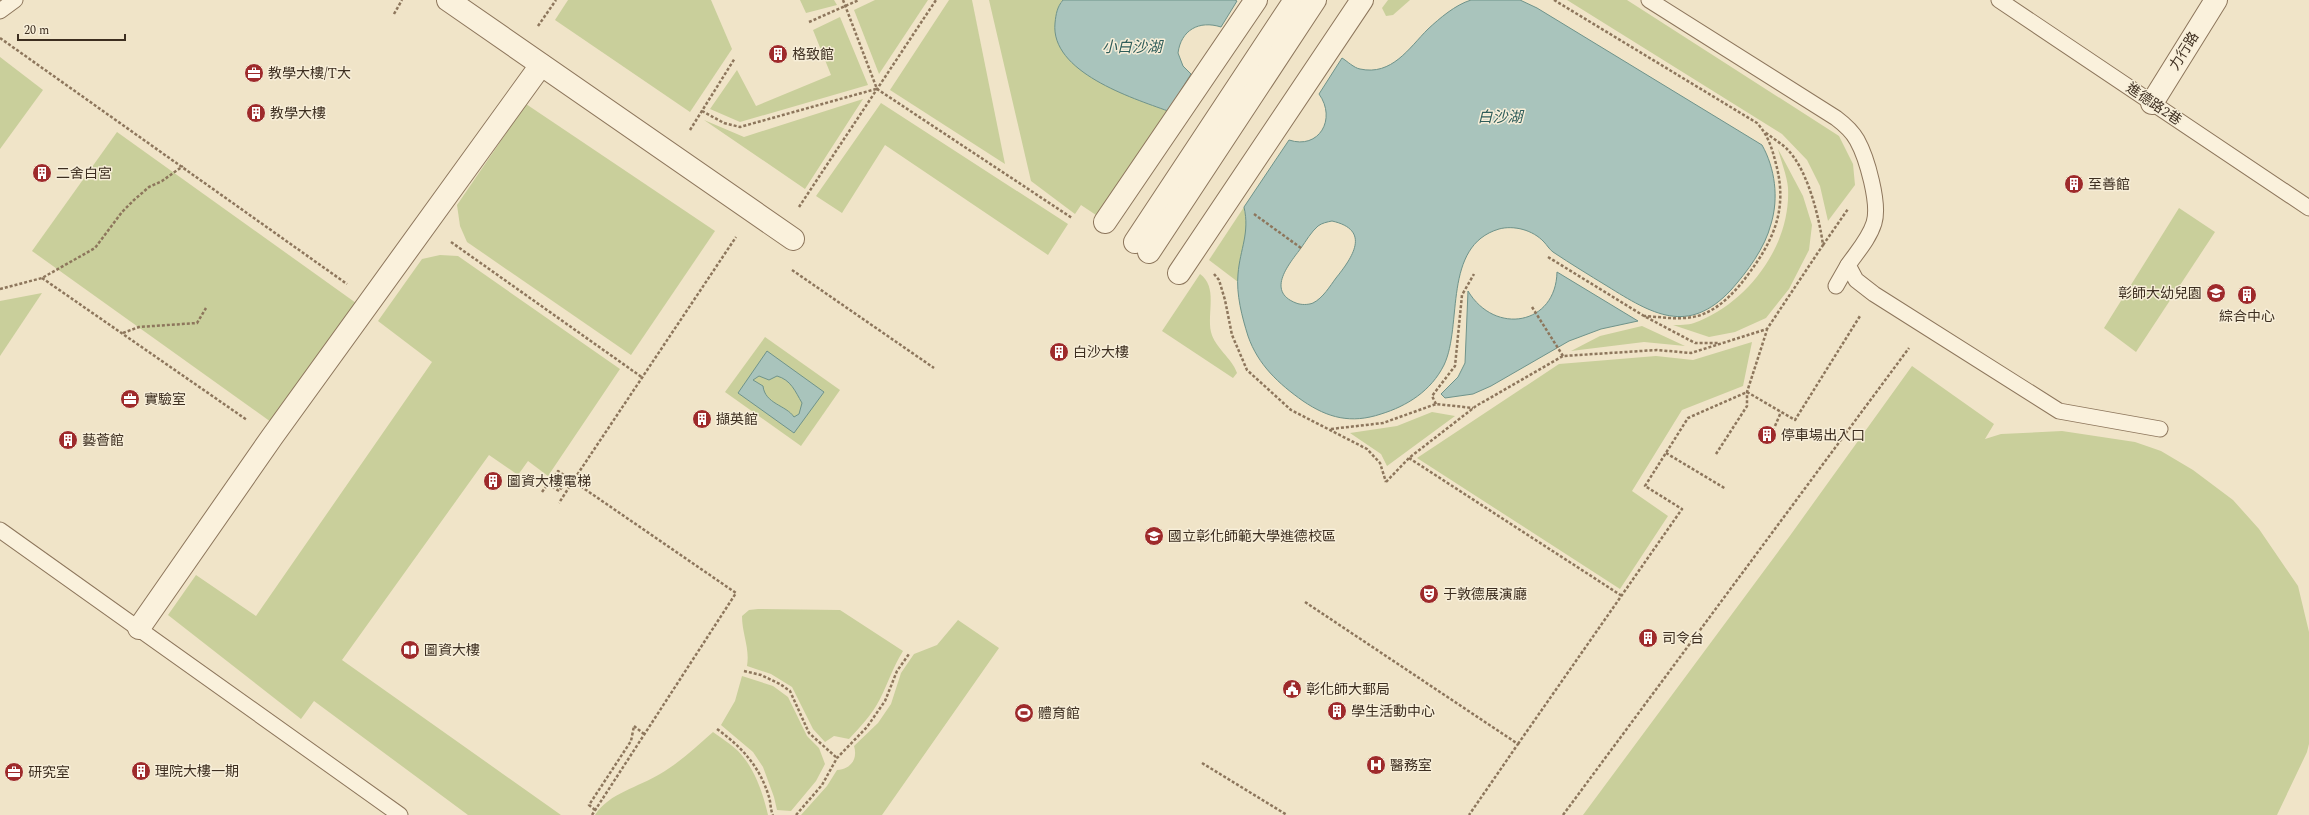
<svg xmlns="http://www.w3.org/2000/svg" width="2309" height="815" viewBox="0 0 2309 815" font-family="Spectral,'Noto Sans TC',serif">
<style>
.green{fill:#c9cf9b}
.water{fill:#a9c4bc;stroke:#6f938a;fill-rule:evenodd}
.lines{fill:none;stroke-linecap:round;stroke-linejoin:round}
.service-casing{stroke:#8d765c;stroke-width:17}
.pedestrian-casing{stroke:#8d765c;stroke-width:24}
.minor-casing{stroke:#8d765c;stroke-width:24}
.path{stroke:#8d765c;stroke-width:2.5;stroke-dasharray:3 2;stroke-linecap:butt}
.service{stroke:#faf1dc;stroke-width:15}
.pedestrian{stroke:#faf1dc;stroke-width:22}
.minor{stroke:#faf1dc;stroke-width:22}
.labels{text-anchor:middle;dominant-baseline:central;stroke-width:3;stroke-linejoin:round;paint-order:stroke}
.street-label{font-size:14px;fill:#3d2e20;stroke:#f7eed8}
.poi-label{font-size:14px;fill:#3d2e20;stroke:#f7eed8;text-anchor:start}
.water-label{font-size:15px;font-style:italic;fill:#2f5d5a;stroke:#f7eed8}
</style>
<rect width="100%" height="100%" fill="#f0e4c8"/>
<g class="green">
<path d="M 568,0 L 711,0 L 732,49 L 690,112 L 555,20 Z"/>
<path d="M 800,0 L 834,0 L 837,5 L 806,13 Z"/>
<path d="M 875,0 L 928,0 L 879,74 L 854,10 Z"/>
<path d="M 949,0 L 972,0 L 1005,164 L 890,90 Z"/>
<path d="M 989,0 L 1063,0 L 1060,3 L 1138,100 L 1168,111 L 1099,217 L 1081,205 L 1075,214 L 1031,181 Z"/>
<path d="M 1388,0 L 1410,0 L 1393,15 L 1386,16 L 1382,8 Z"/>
<path d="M 1567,0 L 1627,0 L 1839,136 L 1853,164 L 1855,185 L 1828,221 L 1820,186 L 1807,160 L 1782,134 Z"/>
<path d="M 840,17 L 868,85 L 740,122 L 710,109 L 737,70 L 756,106 L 831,75 L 813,30 Z"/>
<path d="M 0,57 L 43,90 L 0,149 Z"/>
<path d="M 863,99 L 805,189 L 704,120 L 744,137 Z"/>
<path d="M 881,103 L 1068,224 L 1048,255 L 885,145 L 842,213 L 816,196 Z"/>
<path d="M 526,104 L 715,231 L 631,355 L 467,242 L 460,226 L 457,205 Z"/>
<path d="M 117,132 L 356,303 L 271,422 L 32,251 Z"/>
<path d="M 1778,149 L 1803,196 L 1812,225 L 1809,250 L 1789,289 L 1766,318 L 1735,332 L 1709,337 L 1673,325 C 1679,325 1688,325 1694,323 C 1747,304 1791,246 1788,188 C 1787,176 1781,161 1778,149 Z"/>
<path d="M 1244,207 L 1247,228 L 1238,282 L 1209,260 Z"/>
<path d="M 2179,208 L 2215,232 L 2136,352 L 2104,328 Z"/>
<path d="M 440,255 L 458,256 L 620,369 L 548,476 L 528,461 L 518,475 L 489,455 L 342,660 L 561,815 L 468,815 L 314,701 L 301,719 L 168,615 L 196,575 L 256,616 L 432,362 L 378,321 L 422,259 Z"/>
<path d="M 1200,274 C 1218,287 1207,312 1211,332 C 1215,348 1232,358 1237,373 L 1233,378 L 1162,331 Z"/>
<path d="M 42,293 L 0,356 L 0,301 Z"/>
<path d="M 1642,326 L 1685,346 L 1644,342 L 1571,351 L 1600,336 Z"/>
<path d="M 765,337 L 840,390 L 801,446 L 725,392 Z"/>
<path d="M 1752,342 L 1743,386 L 1682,410 L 1632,491 L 1668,516 L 1620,589 L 1417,458 L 1559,364 L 1656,356 L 1693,360 Z"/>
<path d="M 1912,366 L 1994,424 L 1985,439 L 2001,434 L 2062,431 L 2135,442 L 2161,451 L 2193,470 L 2233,500 L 2259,529 L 2298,586 L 2309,632 L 2309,744 L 2307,752 L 2277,815 L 1583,815 L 1789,537 Z"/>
<path d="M 1432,412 L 1455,416 L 1387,466 L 1381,454 L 1350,433 L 1397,426 Z"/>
<path d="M 758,609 L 840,610 L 903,651 C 893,667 888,683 880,699 C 872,715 860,727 849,739 L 834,736 L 825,742 L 813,729 L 792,687 L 771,674 L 747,666 C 750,648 742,634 742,616 L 749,610 Z"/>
<path d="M 958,620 L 999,648 L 882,815 L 801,815 L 827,786 L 837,770 C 851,769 858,759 854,746 L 878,723 L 891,704 L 901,673 L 914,654 L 937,645 Z"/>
<path d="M 742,676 L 773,686 L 788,697 L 807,736 L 819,748 L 825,764 L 816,781 L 791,811 L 777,810 L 774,797 L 763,767 L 753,752 L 721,725 L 735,701 Z"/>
<path d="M 713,732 C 721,738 731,744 738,751 C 754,767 763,793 768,815 L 595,815 C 609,793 639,787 660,774 C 679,763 696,747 713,732 Z"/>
</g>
<g class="water">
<path d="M 1063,0 L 1235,0 L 1237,1 L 1221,27 C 1199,20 1181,30 1178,53 L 1183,66 L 1191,74 L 1168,111 C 1132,98 1050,72 1055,23 C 1056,14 1057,7 1063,0 Z"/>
<path d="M 1471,0 L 1520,0 L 1537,8 L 1762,145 C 1775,168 1779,198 1771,224 C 1765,248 1747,272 1731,290 C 1688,336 1652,314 1607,286 C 1589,275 1571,264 1553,252 C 1549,249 1547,245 1544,242 C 1533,230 1514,225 1499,229 C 1442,246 1463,325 1444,365 C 1431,391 1407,406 1381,414 C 1351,424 1328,418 1303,401 C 1279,384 1258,365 1248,336 C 1242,317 1236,294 1238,274 C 1240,249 1250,233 1244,207 L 1289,140 C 1319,150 1337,119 1319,94 L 1342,58 C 1347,61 1354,68 1360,69 C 1392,76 1409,48 1428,29 C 1440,18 1455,5 1471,0 ZM 1332,221 C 1372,230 1352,258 1336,278 C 1330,286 1323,298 1313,303 C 1308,305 1301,305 1296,303 C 1265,291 1290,263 1301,248 C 1306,241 1311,232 1318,226 C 1322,223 1327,222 1332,221 Z"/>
<path d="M 1557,272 L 1638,321 L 1601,329 L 1569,341 L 1491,386 L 1473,394 L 1445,398 L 1441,394 L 1458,377 L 1465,363 L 1468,291 C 1495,336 1556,325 1557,272 Z"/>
<path d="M 767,351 L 824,392 L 794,433 L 738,393 ZM 759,376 L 769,380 L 777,376 C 791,380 795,391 802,403 L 799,414 L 794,417 C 786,405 765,404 763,386 L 753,380 Z"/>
</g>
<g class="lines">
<defs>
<g id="service">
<path d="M 1649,0 L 1836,118 C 1844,124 1852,131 1857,140 C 1867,158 1880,204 1874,223 C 1869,239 1857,252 1848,265 L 1856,280 L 1874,294 L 2059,411 L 2160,429"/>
<path d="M 1999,0 L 2309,208"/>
<path d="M 0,11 L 15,0"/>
<path d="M 1836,286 L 1848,265"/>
<path d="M 0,530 L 400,815"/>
</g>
<g id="pedestrian">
<path d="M 448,0 L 793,239"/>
<path d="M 1105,222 L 1256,0"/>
<path d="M 1135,242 L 1295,0"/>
<path d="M 1149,252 L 1315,0"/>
<path d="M 1179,273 L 1362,0"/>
<path d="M 139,628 L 272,437 L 541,65"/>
</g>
<path id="minor" d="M 2152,103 L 2216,0"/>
</defs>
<use href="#service" class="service-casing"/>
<use href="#pedestrian" class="pedestrian-casing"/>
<use href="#minor" class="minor-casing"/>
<g class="path">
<path d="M 843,0 L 877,89 L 1072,218"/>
<path d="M 1554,0 L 1757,123 C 1768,135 1772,148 1776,164 C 1788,209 1774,240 1747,276 C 1735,292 1720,308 1701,315 C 1682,321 1663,317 1644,316"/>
<path d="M 394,14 L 402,0"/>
<path d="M 809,22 L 859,0"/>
<path d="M 538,26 L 556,0"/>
<path d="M 0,38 L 347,284"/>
<path d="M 702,111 L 724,123 L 740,127 L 876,89"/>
<path d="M 690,130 L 735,58"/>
<path d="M 799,207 L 936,0"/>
<path d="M 1254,214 L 1301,248"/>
<path d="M 451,242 L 643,378"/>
<path d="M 1823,245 L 1848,209"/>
<path d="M 1548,257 L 1644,316 L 1695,343 L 1718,343"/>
<path d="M 792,270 L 934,368"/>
<path d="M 1214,274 L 1219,280 L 1225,300 L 1232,335 L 1247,370 L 1291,410 L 1367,449 L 1380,463 L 1386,482"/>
<path d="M 42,278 L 247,420"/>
<path d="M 0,289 L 42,278 L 95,248 L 122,212 L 134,200 L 149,187 L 162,181 L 183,166"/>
<path d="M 1532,307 L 1563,356"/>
<path d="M 123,333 L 139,327 L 197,323 L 206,308"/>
<path d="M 1436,404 L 1432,396 L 1455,366 L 1462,295 L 1474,274"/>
<path d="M 1775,426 L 1781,412"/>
<path d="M 1331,429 L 1383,423 L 1436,404 L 1473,408"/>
<path d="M 1666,453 L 1726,489"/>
<path d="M 1716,454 L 1747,406 L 1747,392 L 1767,330"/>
<path d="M 1409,458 L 1622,596"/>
<path d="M 1386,482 L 1409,458 L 1476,406 L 1563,356 L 1657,350 L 1691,353 L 1767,329 L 1823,245 C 1819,217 1808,170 1787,149 C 1781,143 1772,138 1765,132"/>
<path d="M 542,492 L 548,484 L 559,491 L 564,484 L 554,477 L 558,471 L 573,481 L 559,503"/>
<path d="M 1305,602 L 1518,744 L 1469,815"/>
<path d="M 744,671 L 761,675 L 780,684 L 790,691 L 809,733 L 837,758"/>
<path d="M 634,726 L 644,734"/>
<path d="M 717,729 C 742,747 760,767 769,797 C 771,803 770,809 773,815"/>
<path d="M 1518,744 L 1682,509 L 1645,486 L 1688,418 L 1747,392 L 1795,420 L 1860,316"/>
<path d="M 1202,763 L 1287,815"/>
<path d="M 595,810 L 589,805 L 631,741 L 634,726"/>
<path d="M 592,815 L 736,593 L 573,481 L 736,237"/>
<path d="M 796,815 L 822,785 L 837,758 L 867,727 L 885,701 L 897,671 L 909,654"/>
<path d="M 1563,815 L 1909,348"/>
</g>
<use href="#service" class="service"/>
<use href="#pedestrian" class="pedestrian"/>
<use href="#minor" class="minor"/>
</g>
<defs>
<symbol id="building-disc" viewBox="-11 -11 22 22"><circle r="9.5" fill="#9e2a2b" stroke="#f7eed8"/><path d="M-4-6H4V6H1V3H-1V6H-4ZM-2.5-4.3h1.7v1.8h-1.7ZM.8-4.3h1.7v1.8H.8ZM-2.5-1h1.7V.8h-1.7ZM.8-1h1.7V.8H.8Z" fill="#fff"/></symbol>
<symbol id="office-disc" viewBox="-11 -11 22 22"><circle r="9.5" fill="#9e2a2b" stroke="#f7eed8"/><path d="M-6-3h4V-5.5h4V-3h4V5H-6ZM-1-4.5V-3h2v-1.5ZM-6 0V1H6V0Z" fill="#fff"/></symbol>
<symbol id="school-disc" viewBox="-11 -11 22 22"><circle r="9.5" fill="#9e2a2b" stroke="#f7eed8"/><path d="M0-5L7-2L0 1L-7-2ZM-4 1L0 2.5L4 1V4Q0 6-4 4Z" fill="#fff"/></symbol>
<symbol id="university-disc" viewBox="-11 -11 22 22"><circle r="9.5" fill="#9e2a2b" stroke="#f7eed8"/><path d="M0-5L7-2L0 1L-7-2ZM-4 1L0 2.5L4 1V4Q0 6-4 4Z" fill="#fff"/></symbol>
<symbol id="theatre-disc" viewBox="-11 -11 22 22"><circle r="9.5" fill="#9e2a2b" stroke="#f7eed8"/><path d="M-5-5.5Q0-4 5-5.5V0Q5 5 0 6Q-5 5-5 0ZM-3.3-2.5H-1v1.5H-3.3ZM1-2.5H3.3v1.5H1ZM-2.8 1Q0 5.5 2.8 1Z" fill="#fff"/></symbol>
<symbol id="library-disc" viewBox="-11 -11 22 22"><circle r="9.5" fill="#9e2a2b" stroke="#f7eed8"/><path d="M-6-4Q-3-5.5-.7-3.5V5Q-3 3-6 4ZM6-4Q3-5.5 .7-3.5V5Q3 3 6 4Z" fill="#fff"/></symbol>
<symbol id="civic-disc" viewBox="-11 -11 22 22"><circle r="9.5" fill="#9e2a2b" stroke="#f7eed8"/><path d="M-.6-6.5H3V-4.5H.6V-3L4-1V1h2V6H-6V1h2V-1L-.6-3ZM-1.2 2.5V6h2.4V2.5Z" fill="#fff"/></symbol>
<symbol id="stadium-disc" viewBox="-11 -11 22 22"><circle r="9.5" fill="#9e2a2b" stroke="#f7eed8"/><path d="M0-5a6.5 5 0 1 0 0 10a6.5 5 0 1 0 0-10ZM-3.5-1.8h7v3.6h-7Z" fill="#fff"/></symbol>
<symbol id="hospital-disc" viewBox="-11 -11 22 22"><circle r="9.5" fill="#9e2a2b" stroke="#f7eed8"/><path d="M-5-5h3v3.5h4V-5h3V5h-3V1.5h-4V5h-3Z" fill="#fff"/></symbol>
</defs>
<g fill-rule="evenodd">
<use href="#building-disc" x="767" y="43" width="22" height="22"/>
<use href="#office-disc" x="243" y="62" width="22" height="22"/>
<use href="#building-disc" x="245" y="102" width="22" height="22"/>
<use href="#building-disc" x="31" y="162" width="22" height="22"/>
<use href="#building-disc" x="2063" y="173" width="22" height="22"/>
<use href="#school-disc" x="2205" y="282" width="22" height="22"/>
<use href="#building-disc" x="2236" y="284" width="22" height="22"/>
<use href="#building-disc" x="1048" y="341" width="22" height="22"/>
<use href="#office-disc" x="119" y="388" width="22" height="22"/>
<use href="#building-disc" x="691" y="408" width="22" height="22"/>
<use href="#building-disc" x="1756" y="424" width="22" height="22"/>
<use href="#building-disc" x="57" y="429" width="22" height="22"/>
<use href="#building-disc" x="482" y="470" width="22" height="22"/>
<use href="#university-disc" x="1143" y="525" width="22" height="22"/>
<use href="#theatre-disc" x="1418" y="583" width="22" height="22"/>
<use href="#building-disc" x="1637" y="627" width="22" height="22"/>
<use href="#library-disc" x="399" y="639" width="22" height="22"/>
<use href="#civic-disc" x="1281" y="678" width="22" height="22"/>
<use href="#building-disc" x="1326" y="700" width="22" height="22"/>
<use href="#stadium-disc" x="1013" y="702" width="22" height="22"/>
<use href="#hospital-disc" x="1365" y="754" width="22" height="22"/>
<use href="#building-disc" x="130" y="760" width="22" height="22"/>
<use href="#office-disc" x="3" y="761" width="22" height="22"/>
</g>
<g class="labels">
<g class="street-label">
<text transform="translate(2184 51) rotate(-58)">力行路</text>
<text transform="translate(2154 104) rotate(34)">進德路2巷</text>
</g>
<g class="poi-label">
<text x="792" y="54">格致館</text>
<text x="268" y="73">教學大樓/T大</text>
<text x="270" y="113">教學大樓</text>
<text x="56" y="173">二舍白宮</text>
<text x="2088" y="184">至善館</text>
<text x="2202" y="293" text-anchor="end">彰師大幼兒園</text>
<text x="2247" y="316" text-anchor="middle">綜合中心</text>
<text x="1073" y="352">白沙大樓</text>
<text x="144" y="399">實驗室</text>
<text x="716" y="419">擷英館</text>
<text x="1781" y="435">停車場出入口</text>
<text x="82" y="440">藝薈館</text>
<text x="507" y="481">圖資大樓電梯</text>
<text x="1168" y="536">國立彰化師範大學進德校區</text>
<text x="1443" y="594">于敦德展演廳</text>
<text x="1662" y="638">司令台</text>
<text x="424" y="650">圖資大樓</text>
<text x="1306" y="689">彰化師大郵局</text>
<text x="1351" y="711">學生活動中心</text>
<text x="1038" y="713">體育館</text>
<text x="1390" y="765">醫務室</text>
<text x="155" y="771">理院大樓一期</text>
<text x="28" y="772">研究室</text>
</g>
<g class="water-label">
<text x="1132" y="47">小白沙湖</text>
<text x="1500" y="117">白沙湖</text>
</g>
</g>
<path d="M18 34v6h107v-6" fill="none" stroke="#3d2e20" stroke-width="2"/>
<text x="24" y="34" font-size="12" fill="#3d2e20" stroke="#f7eed8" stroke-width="3" paint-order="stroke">20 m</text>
</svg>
